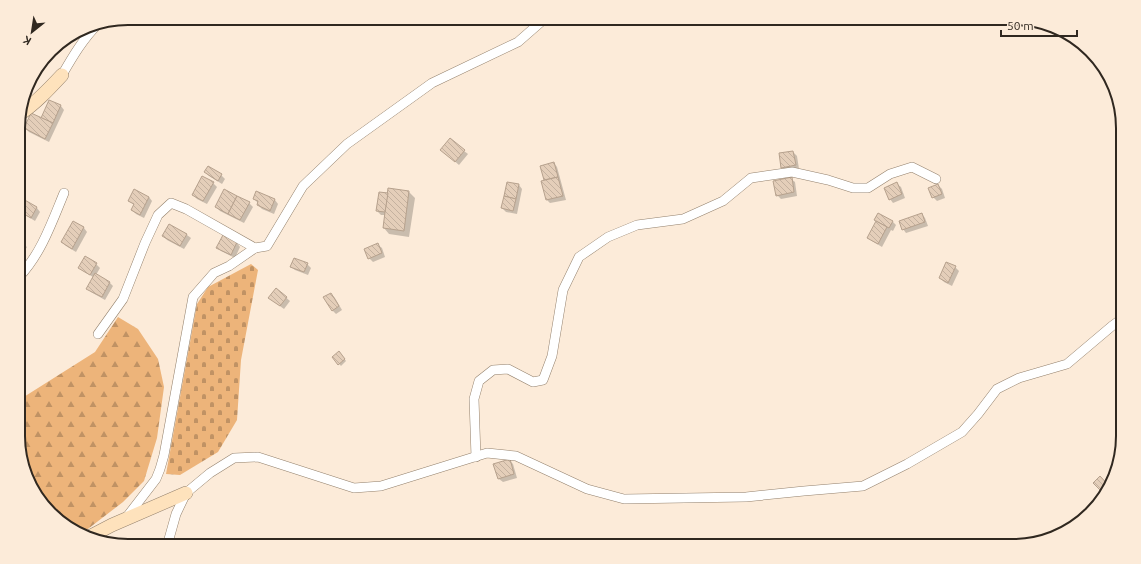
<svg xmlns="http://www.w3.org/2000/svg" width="1141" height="564" viewBox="0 0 1141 564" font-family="Ubuntu,sans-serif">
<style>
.forest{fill:url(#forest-firs)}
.cemetery{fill:url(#cemetery-stones)}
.shadow{fill:#0003}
.building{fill:url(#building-back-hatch);stroke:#b6a18d}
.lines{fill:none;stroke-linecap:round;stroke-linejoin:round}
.street-casing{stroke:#93806c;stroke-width:10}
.secondary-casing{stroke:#93806c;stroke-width:14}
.street{stroke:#fff;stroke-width:9}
.secondary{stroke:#fee2bc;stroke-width:13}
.rim{fill:none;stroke:#302820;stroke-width:2}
</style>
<defs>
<pattern id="forest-firs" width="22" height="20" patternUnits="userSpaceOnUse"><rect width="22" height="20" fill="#edb47a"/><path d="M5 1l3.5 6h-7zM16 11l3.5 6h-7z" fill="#c09264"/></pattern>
<pattern id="cemetery-stones" width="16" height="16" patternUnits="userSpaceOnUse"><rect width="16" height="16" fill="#edb47a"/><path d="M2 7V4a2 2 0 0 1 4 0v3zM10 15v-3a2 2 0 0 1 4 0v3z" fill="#c09264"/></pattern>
<pattern id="building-back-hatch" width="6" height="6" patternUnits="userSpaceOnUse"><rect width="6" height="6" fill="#e4ceb9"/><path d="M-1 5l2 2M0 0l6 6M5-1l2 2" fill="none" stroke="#c4b19f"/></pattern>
</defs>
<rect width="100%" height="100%" fill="#fcebd9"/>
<path class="forest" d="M 118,317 L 138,329 L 158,359 L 164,387 L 157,438 L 144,481 L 123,502 L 80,535 L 41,503 L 19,451 L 19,400 L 95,352 Z"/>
<path class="cemetery" d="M 251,264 L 258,270 L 241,360 L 237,420 L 218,452 L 180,475 L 166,474 L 197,304 L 208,287 Z"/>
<g class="shadow">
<path d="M 61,106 L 64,110 L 49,142 L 29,132 L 25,128 L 41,119 Z"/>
<path d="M 464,151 L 468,154 L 459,165 L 445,153 Z"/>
<path d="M 793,152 L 797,156 L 799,169 L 786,171 L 782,167 Z"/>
<path d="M 554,163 L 557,167 L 566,200 L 550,203 L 547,200 L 545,181 L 541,166 Z"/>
<path d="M 208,167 L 221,175 L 225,179 L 222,184 L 209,176 L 205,172 Z"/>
<path d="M 791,179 L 795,182 L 797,196 L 781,199 L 777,195 Z"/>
<path d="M 213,183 L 217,187 L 207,204 L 197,199 L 193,195 Z"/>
<path d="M 897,184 L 901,187 L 905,198 L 893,203 L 890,199 Z"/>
<path d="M 519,185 L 522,189 L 517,214 L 506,212 L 502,208 Z"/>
<path d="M 938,185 L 942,189 L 945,198 L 937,201 L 933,197 Z"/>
<path d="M 389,189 L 409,192 L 415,198 L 409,237 L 389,234 L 384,228 L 385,215 L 381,215 L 377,211 Z"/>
<path d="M 257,193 L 275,200 L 278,204 L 274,214 L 262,209 L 258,205 L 258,203 L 254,199 Z"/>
<path d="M 149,197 L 152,201 L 144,218 L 136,214 L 132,210 L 134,205 L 129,201 Z"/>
<path d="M 24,201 L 37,208 L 40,212 L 35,221 L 22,213 L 18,210 Z"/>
<path d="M 249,203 L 253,207 L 244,223 L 220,211 L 216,207 Z"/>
<path d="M 922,214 L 925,218 L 928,226 L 906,233 L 903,229 Z"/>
<path d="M 877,221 L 892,221 L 896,225 L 893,231 L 891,230 L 882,247 L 872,241 L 868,237 Z"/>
<path d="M 74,222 L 84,228 L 87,232 L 76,252 L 66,246 L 62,242 Z"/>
<path d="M 170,225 L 187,235 L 191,238 L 184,249 L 167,240 L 163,236 Z"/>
<path d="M 224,236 L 237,243 L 240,247 L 235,258 L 221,251 L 218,247 Z"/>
<path d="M 19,241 L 27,247 L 19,260 Z"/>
<path d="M 378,245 L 382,248 L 385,257 L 373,262 L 369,258 Z"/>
<path d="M 86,258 L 96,264 L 100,268 L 96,275 L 109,282 L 113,286 L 105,300 L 91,292 L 88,288 L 93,277 L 83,271 L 80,268 Z"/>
<path d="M 307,264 L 311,268 L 308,275 L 295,270 L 291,267 Z"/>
<path d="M 955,267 L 959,271 L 952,286 L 944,282 L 940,278 Z"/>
<path d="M 276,289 L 290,301 L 284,309 L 273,301 Z"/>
<path d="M 331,294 L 335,298 L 342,310 L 336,314 L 332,310 Z"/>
<path d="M 339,352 L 346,361 L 341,366 L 333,357 Z"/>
<path d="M 509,460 L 513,464 L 517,478 L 503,482 L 499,479 Z"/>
</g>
<g class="building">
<path d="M 49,100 L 61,105 L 53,123 L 41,118 Z"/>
<path d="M 31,113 L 53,123 L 45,139 L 24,128 Z"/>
<path d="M 450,138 L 465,150 L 455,162 L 440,150 Z"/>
<path d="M 793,151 L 796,165 L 781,168 L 779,153 Z"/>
<path d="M 554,162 L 558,177 L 544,180 L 540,166 Z"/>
<path d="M 208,166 L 222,174 L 218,181 L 204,172 Z"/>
<path d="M 202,176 L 214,182 L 203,201 L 192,195 Z"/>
<path d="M 558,177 L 563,196 L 546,200 L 541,181 Z"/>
<path d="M 792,177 L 794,192 L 776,196 L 773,181 Z"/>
<path d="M 507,182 L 519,184 L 516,199 L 504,196 Z"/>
<path d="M 897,182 L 902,194 L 889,200 L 884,188 Z"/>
<path d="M 938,184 L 942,194 L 932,198 L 928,188 Z"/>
<path d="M 388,188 L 409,191 L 404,231 L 383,228 Z"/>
<path d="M 134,189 L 149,197 L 140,215 L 131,210 L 134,204 L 128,201 Z"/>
<path d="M 224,189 L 237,196 L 228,214 L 215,207 Z"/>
<path d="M 256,191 L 275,199 L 270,211 L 257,205 L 258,201 L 253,199 Z"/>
<path d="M 379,192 L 388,193 L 385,212 L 376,211 Z"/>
<path d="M 237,196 L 250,202 L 240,220 L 228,214 Z"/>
<path d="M 504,196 L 516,199 L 513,211 L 501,208 Z"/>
<path d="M 23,199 L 37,207 L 31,218 L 18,211 L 18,208 Z"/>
<path d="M 878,213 L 893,221 L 889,228 L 874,220 Z"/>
<path d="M 922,213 L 925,222 L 902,230 L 899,221 Z"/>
<path d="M 73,221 L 84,227 L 72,249 L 61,242 Z"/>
<path d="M 876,221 L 887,227 L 878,244 L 867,238 Z"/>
<path d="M 169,224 L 187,234 L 180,246 L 162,236 Z"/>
<path d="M 223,235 L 237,242 L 231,255 L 216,248 Z"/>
<path d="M 19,239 L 24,243 L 19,251 Z"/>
<path d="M 378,243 L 382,253 L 368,259 L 364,249 Z"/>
<path d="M 85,256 L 97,263 L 90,275 L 78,268 Z"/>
<path d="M 294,258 L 308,263 L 304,272 L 290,267 Z"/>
<path d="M 946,262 L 956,266 L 948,283 L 939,278 Z"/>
<path d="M 95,273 L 110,282 L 102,297 L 86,289 Z"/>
<path d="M 276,288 L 287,297 L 280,306 L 268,298 Z"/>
<path d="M 331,293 L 339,306 L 332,311 L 323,297 Z"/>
<path d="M 339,351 L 345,359 L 338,365 L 332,357 Z"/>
<path d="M 510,459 L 514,474 L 498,479 L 493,464 Z"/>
<path d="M 1100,476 L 1110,487 L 1104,494 L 1093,483 Z"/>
</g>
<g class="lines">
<defs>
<g id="street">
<path d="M 62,75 C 73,56 83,39 98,24"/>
<path d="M 19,277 C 41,254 52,222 64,193"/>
<path d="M 98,334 L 123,299 L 145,243 L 158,215 L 171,203 L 186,209 L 255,248 L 267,246 L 303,186 L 347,144 L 432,83 L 518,42 L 542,21 L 543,18"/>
<path d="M 476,457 L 474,399 L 479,381 L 493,370 L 508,369 L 533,382 L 543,380 L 552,356 L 563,290 L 579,257 L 608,237 L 637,225 L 683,219 L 723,201 L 751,178 L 792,172 L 828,180 L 853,188 L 868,188 L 890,174 L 912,167 L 936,179"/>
<path d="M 126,518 L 156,479 L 160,469 L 164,455 L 193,297 L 214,273 L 229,266 L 255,248"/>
<path d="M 167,546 L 176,514 L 186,493 L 210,473 L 234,458 L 258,457 L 354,488 L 381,486 L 487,453 L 516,456 L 587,489 L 624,499 L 746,497 L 804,491 L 863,486 L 907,464 L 962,432 L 978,414 L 997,389 L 1019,378 L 1067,364 L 1112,326 L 1123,318"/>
</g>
<g id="secondary">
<path d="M 20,114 C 36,103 49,89 62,75"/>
<path d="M 89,537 L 112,525 L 186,493"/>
</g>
</defs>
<use href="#street" class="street-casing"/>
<use href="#secondary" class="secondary-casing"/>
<use href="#street" class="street"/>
<use href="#secondary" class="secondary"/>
</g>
<path d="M0 0H1141V564H0ZM128 25H1013A103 103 0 0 1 1116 128V436A103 103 0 0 1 1013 539H128A103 103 0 0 1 25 436V128A103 103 0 0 1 128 25Z" fill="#fcebd9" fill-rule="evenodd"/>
<path class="rim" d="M128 25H1013A103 103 0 0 1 1116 128V436A103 103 0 0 1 1013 539H128A103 103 0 0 1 25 436V128A103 103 0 0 1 128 25Z"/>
<g transform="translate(32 32) rotate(210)" stroke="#fcebd9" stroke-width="3" paint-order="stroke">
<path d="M0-3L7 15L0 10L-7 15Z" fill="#302820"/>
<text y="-6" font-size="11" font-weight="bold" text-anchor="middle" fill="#302820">K</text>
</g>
<path d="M1001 30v6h76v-6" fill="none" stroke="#302820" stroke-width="2"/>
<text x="1007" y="30" font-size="12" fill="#302820" stroke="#fcebd9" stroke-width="3" paint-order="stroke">50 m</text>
</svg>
